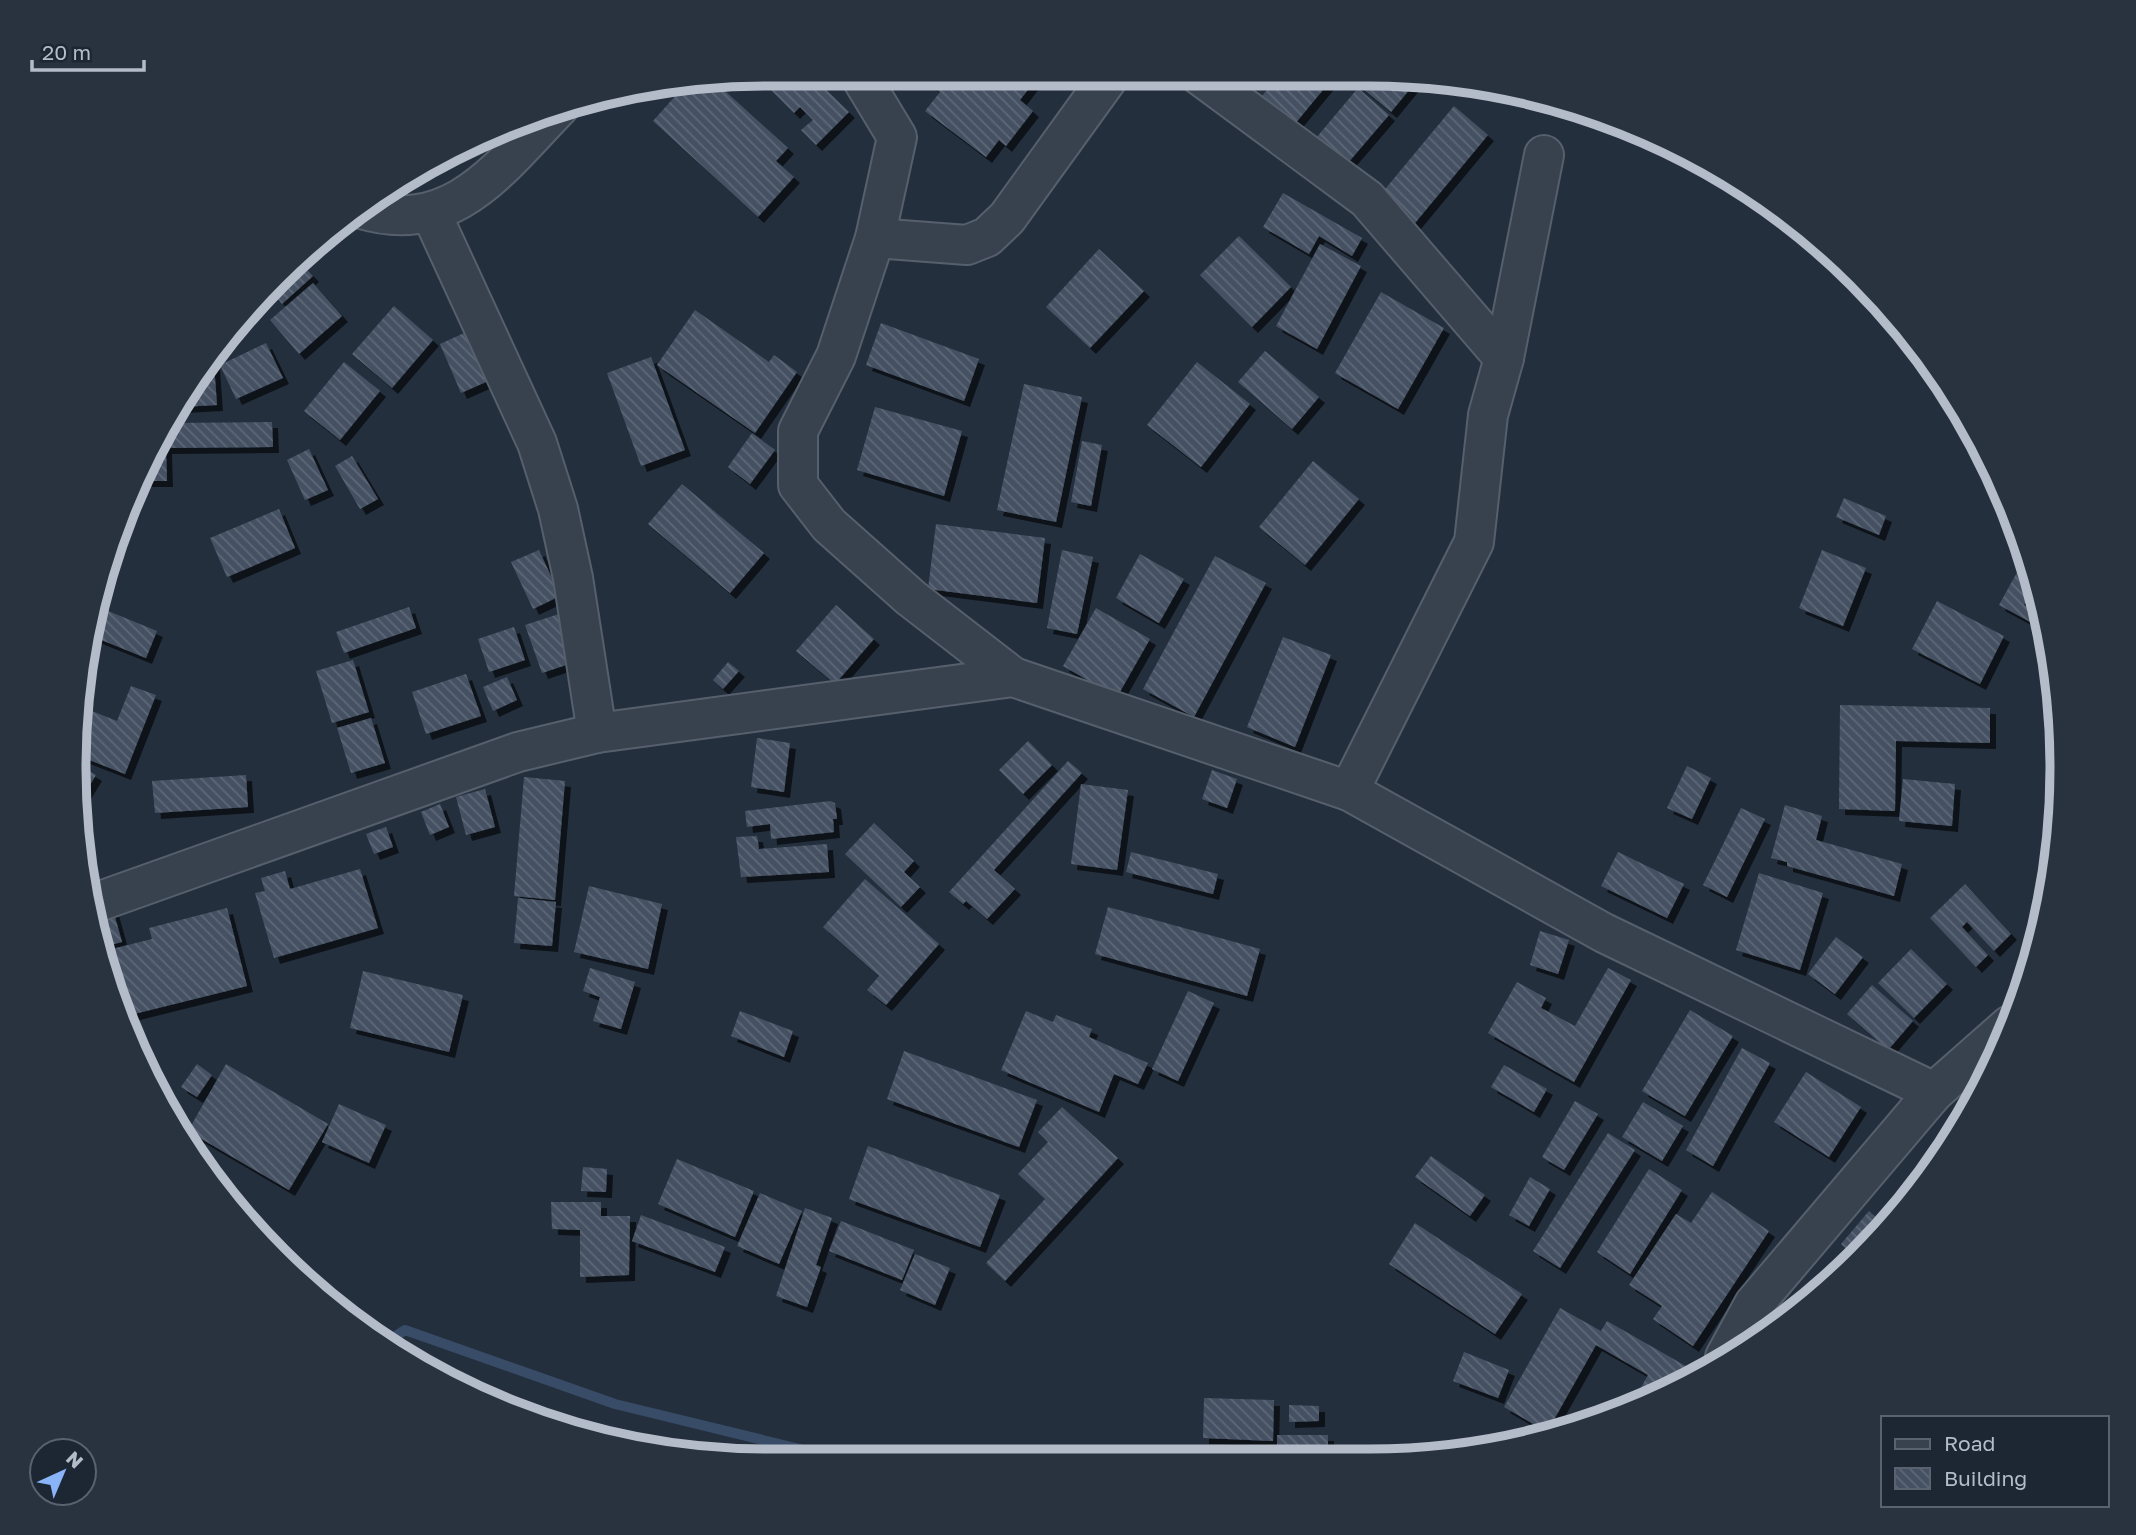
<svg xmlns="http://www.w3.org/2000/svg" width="2136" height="1535" viewBox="0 0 2136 1535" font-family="'Golos Text',sans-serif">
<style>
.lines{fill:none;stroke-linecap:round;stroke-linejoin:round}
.stream{stroke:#394c67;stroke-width:10}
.building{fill:url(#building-back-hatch);filter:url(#shadow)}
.minor-casing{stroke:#565f6c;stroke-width:42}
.minor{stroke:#38414e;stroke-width:38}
.rim{fill:none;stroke:#b4bcc9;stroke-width:9}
</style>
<defs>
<pattern id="building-back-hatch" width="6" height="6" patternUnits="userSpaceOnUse" patternTransform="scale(1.75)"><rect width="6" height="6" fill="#455162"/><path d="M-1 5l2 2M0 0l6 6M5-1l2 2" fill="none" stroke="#5d6877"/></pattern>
<filter id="shadow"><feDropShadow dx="6" dy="6" stdDeviation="0" flood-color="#0009"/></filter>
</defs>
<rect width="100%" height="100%" fill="#242f3e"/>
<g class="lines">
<path class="stream" d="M 385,1343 L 405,1330 L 615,1404 L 841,1459"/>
</g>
<g class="building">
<path d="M 767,74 L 810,74 L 849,112 L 816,145 L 801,130 L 813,120 L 800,107 L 794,113 L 761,80 Z"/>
<path d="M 924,74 L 1040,74 L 1020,100 L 1033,111 L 1006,146 L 999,140 L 986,157 L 925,111 L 940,92 L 921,77 Z"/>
<path d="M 1281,74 L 1336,74 L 1294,125 L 1261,97 Z"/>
<path d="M 1366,74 L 1369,74 L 1419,78 L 1391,112 L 1357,84 Z"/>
<path d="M 714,81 L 788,148 L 776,161 L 794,177 L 758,217 L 653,121 L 686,84 Z"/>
<path d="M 1358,88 L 1389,115 L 1347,164 L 1316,138 Z"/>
<path d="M 1454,106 L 1488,135 L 1415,223 L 1381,194 Z"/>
<path d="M 1283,193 L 1362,238 L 1352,256 L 1319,236 L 1309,254 L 1263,227 Z"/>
<path d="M 1239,236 L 1291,287 L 1252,327 L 1200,275 Z"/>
<path d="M 1320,244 L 1361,266 L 1317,349 L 1276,326 Z"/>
<path d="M 1099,249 L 1144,291 L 1090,348 L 1046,307 Z"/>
<path d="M 300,262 L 313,276 L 282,304 L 273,293 L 258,305 L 255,302 Z"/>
<path d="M 313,283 L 342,316 L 299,354 L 270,320 Z"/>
<path d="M 1381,292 L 1444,328 L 1398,409 L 1335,373 Z"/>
<path d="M 394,306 L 433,340 L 392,388 L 352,354 Z"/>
<path d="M 695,310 L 769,362 L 774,355 L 797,372 L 755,433 L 657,365 Z"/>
<path d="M 881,323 L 979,359 L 964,401 L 866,365 Z"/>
<path d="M 473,329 L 495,378 L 461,393 L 440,344 Z"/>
<path d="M 266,343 L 283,378 L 236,399 L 220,365 Z"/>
<path d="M 1265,351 L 1319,397 L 1292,429 L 1238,382 Z"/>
<path d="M 651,357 L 685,450 L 641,466 L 607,373 Z"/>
<path d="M 344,362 L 380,391 L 340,440 L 304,411 Z"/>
<path d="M 1197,362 L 1250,404 L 1201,467 L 1147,425 Z"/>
<path d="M 214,364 L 217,405 L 181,407 L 209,365 Z"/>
<path d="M 1024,384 L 1082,397 L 1056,522 L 997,510 Z"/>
<path d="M 875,407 L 962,431 L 944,496 L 857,470 Z"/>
<path d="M 272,422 L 273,447 L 166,448 L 167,481 L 141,481 L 145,461 L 170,423 Z"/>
<path d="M 752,433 L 775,450 L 750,484 L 728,467 Z"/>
<path d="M 1082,441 L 1102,445 L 1091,506 L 1071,502 Z"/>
<path d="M 309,449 L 328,490 L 305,500 L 287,460 Z"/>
<path d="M 352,456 L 378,499 L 360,509 L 335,466 Z"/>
<path d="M 1313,461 L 1359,499 L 1305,565 L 1259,527 Z"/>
<path d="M 682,484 L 764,553 L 730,593 L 648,524 Z"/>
<path d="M 1844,498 L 1886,516 L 1879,535 L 1836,517 Z"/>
<path d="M 279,509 L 295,548 L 227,577 L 210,538 Z"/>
<path d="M 936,524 L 1045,538 L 1037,603 L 928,589 Z"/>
<path d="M 539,550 L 560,596 L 533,609 L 511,562 Z"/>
<path d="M 1062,550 L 1093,557 L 1077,634 L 1047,628 Z"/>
<path d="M 1822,550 L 1866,568 L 1843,626 L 1799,608 Z"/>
<path d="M 1140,554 L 1184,579 L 1159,623 L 1116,598 Z"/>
<path d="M 1215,556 L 1266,583 L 1194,717 L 1143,689 Z"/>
<path d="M 2021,565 L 2032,571 L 2038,596 L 2031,593 L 2024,605 L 2039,613 L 2034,624 L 1999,605 Z"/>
<path d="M 1937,601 L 2004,636 L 1980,684 L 1912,649 Z"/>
<path d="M 836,605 L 874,639 L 835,684 L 796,651 Z"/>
<path d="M 96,606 L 157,631 L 146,658 L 89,635 Z"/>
<path d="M 409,607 L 416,628 L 344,653 L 336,632 Z"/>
<path d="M 1096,608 L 1150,639 L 1117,697 L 1063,666 Z"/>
<path d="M 565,612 L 581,660 L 542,673 L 525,625 Z"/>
<path d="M 514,627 L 525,660 L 489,672 L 478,639 Z"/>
<path d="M 1283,637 L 1331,655 L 1295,747 L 1247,727 Z"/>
<path d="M 353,660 L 369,712 L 332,723 L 316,671 Z"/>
<path d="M 728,662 L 739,671 L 723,689 L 713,680 Z"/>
<path d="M 466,674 L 481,716 L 426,734 L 412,692 Z"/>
<path d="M 507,677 L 517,700 L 493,711 L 483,687 Z"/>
<path d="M 131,686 L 156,695 L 125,774 L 79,756 L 79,706 L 117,721 Z"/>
<path d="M 1840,705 L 1990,708 L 1990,743 L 1896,741 L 1895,811 L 1839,809 Z"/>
<path d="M 371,718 L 385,763 L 351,773 L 337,728 Z"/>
<path d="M 757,738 L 790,743 L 784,792 L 751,787 Z"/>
<path d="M 1028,741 L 1052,765 L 1023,794 L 999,770 Z"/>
<path d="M 1068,761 L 1082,773 L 994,870 L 1015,889 L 987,919 L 966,901 L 963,904 L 949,892 Z"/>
<path d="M 79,765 L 96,775 L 79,803 Z"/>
<path d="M 1687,766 L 1711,778 L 1692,819 L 1667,808 Z"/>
<path d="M 1212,770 L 1237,779 L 1227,808 L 1202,799 Z"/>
<path d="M 246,775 L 248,807 L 155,813 L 152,781 Z"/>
<path d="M 524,777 L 565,781 L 555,900 L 514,896 Z"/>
<path d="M 1903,779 L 1955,784 L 1952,826 L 1899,821 Z"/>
<path d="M 1081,784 L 1128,790 L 1117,870 L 1071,864 Z"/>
<path d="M 485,789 L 495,827 L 466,835 L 456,797 Z"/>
<path d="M 830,801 L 835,803 L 837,819 L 833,819 L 834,832 L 771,839 L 770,824 L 747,827 L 745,811 Z"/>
<path d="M 440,804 L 449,827 L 430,835 L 421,812 Z"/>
<path d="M 1785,805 L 1822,816 L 1816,840 L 1902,864 L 1894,896 L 1787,866 L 1787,862 L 1771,858 Z"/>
<path d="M 1741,808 L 1765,819 L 1727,897 L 1703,885 Z"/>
<path d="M 874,823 L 914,861 L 904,872 L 920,887 L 901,907 L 845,854 Z"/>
<path d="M 386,827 L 393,847 L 374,854 L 366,834 Z"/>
<path d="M 757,836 L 759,849 L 827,844 L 829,872 L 741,877 L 736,837 Z"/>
<path d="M 1131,852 L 1218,874 L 1213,894 L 1126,872 Z"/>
<path d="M 1618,852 L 1684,884 L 1667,918 L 1601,886 Z"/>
<path d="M 360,869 L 378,928 L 274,958 L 255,893 L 265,891 L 261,878 L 285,871 L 290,889 Z"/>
<path d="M 1759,873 L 1823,893 L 1800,970 L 1736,950 Z"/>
<path d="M 865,879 L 939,944 L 886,1005 L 867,990 L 879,976 L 823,927 Z"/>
<path d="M 1965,884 L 2011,934 L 1994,951 L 1967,922 L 1962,927 L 1988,955 L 1976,967 L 1930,918 Z"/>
<path d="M 589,886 L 662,904 L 648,969 L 574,952 Z"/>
<path d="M 518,898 L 556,902 L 552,946 L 514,943 Z"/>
<path d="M 1108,907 L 1260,949 L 1247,996 L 1095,954 Z"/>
<path d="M 227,908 L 247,986 L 122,1017 L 104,951 L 152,939 L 149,928 Z"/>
<path d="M 113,910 L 122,942 L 103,947 L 95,915 Z"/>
<path d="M 1540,931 L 1569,940 L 1558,974 L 1530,965 Z"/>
<path d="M 1836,937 L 1863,957 L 1835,994 L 1808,974 Z"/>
<path d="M 1911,949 L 1947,984 L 1914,1018 L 1878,983 Z"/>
<path d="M 590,968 L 635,982 L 621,1029 L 593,1021 L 600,997 L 583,991 Z"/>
<path d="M 1608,968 L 1631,980 L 1574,1082 L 1488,1033 L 1517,982 L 1546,998 L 1541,1008 L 1575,1026 Z"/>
<path d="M 363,971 L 463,995 L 449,1052 L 350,1028 Z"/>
<path d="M 1872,985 L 1913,1021 L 1888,1050 L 1847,1014 Z"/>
<path d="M 1188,991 L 1214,1003 L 1178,1081 L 1152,1069 Z"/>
<path d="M 1690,1010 L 1733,1036 L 1685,1116 L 1642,1091 Z"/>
<path d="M 740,1011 L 793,1031 L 784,1057 L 731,1036 Z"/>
<path d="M 1026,1011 L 1053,1022 L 1056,1015 L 1092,1029 L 1089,1037 L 1148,1063 L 1138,1084 L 1114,1074 L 1099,1112 L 1001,1070 Z"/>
<path d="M 1742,1048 L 1770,1063 L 1713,1166 L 1686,1150 Z"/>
<path d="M 904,1051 L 1037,1100 L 1019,1147 L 887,1099 Z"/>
<path d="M 197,1064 L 212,1075 L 197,1097 L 181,1087 Z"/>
<path d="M 226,1064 L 328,1124 L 289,1190 L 188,1131 Z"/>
<path d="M 1504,1065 L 1547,1089 L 1534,1112 L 1491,1087 Z"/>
<path d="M 1806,1072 L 1861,1107 L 1829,1157 L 1774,1122 Z"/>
<path d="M 1991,1072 L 1991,1075 L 1974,1101 L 1968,1095 Z"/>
<path d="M 1575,1101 L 1598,1114 L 1564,1170 L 1542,1157 Z"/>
<path d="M 1643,1102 L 1683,1126 L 1662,1161 L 1622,1137 Z"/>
<path d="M 339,1104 L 386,1125 L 369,1163 L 322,1142 Z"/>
<path d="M 1062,1107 L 1118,1158 L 1005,1281 L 986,1263 L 1045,1199 L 1018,1174 L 1048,1142 L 1038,1132 Z"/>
<path d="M 1608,1133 L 1635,1150 L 1560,1268 L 1533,1251 Z"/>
<path d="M 868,1146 L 1000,1195 L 980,1247 L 849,1199 Z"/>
<path d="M 1431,1156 L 1485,1195 L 1470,1216 L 1415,1177 Z"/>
<path d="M 677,1159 L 754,1191 L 735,1237 L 658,1204 Z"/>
<path d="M 583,1167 L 607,1169 L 606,1192 L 581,1191 Z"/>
<path d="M 1649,1169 L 1682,1190 L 1630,1274 L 1597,1252 Z"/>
<path d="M 1530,1177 L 1550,1189 L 1529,1226 L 1509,1215 Z"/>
<path d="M 1712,1192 L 1769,1231 L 1693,1346 L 1653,1319 L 1662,1306 L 1629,1285 L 1676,1214 L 1691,1223 Z"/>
<path d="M 760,1193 L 802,1211 L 779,1264 L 737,1246 Z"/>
<path d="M 551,1202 L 601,1202 L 601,1216 L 630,1216 L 629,1275 L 580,1277 L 580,1230 L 552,1229 Z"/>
<path d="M 805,1208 L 832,1218 L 816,1265 L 821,1267 L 807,1307 L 776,1296 Z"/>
<path d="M 1869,1211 L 1886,1226 L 1856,1258 L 1841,1244 Z"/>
<path d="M 641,1215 L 725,1247 L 715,1272 L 632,1241 Z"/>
<path d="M 841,1221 L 914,1250 L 902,1280 L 829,1251 Z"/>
<path d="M 1415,1223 L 1522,1294 L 1495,1334 L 1389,1264 Z"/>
<path d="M 915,1254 L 950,1268 L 935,1305 L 900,1290 Z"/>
<path d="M 1560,1308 L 1601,1331 L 1607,1321 L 1691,1369 L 1675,1390 L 1630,1407 L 1648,1375 L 1596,1345 L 1547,1432 L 1504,1407 Z"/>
<path d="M 1464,1352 L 1509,1370 L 1498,1398 L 1453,1381 Z"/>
<path d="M 1204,1398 L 1274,1400 L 1273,1441 L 1203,1438 Z"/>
<path d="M 1289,1405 L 1319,1406 L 1319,1421 L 1289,1422 Z"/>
<path d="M 1277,1435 L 1328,1435 L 1328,1456 L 1277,1457 Z"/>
</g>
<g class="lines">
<defs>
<g id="minor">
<path d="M 859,74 L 897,137 L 875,238 L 836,356 L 798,431 L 798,485 L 829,525 L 911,598 L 1013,677"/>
<path d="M 1198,74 L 1367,199 L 1504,358 L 1488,415 L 1474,542 L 1349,791"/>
<path d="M 361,209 C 454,237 501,166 559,107"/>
<path d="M 431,213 L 537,443 L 558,509 L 573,578 L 597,733"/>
<path d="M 875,238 L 967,245 L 987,237 L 1007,218 L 1111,74"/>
<path d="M 1504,358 L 1544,155"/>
<path d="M 92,904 L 518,752 L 597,733 L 1013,677 L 1349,791 L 1604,933 L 1934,1092"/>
<path d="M 1725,1357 L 1754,1304 L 1934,1092 L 2010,1025"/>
</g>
</defs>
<use href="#minor" class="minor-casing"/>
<use href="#minor" class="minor"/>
</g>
<path d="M0 0H2136V1535H0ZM767 86H1369A681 681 0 0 1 2050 767V768A681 681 0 0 1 1369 1449H767A681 681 0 0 1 86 768V767A681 681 0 0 1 767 86Z" fill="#29323f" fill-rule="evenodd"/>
<path class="rim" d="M767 86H1369A681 681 0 0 1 2050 767V768A681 681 0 0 1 1369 1449H767A681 681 0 0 1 86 768V767A681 681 0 0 1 767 86Z"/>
<rect x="1881" y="1416" width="228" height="91" fill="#1d2633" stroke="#59626f" stroke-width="2"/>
<rect x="1895" y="1439" width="35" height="10" fill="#38414e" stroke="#59626f" stroke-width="2"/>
<text x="1944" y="1451" font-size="21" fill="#b4bcc9">Road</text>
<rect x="1895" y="1468" width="35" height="21" fill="url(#building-back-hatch)" stroke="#59626f" stroke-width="2"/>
<text x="1944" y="1486" font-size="21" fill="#b4bcc9">Building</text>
<g transform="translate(63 1472) rotate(44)"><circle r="33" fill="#1d2633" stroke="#59626f" stroke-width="2"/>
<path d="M0-5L12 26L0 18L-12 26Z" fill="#8ab4f8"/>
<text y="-10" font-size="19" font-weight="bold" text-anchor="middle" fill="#b4bcc9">N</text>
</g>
<path d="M32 60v10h112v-10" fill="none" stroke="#b4bcc9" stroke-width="3.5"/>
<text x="42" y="60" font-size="21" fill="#b4bcc9" stroke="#1d2633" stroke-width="5" paint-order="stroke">20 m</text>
</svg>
